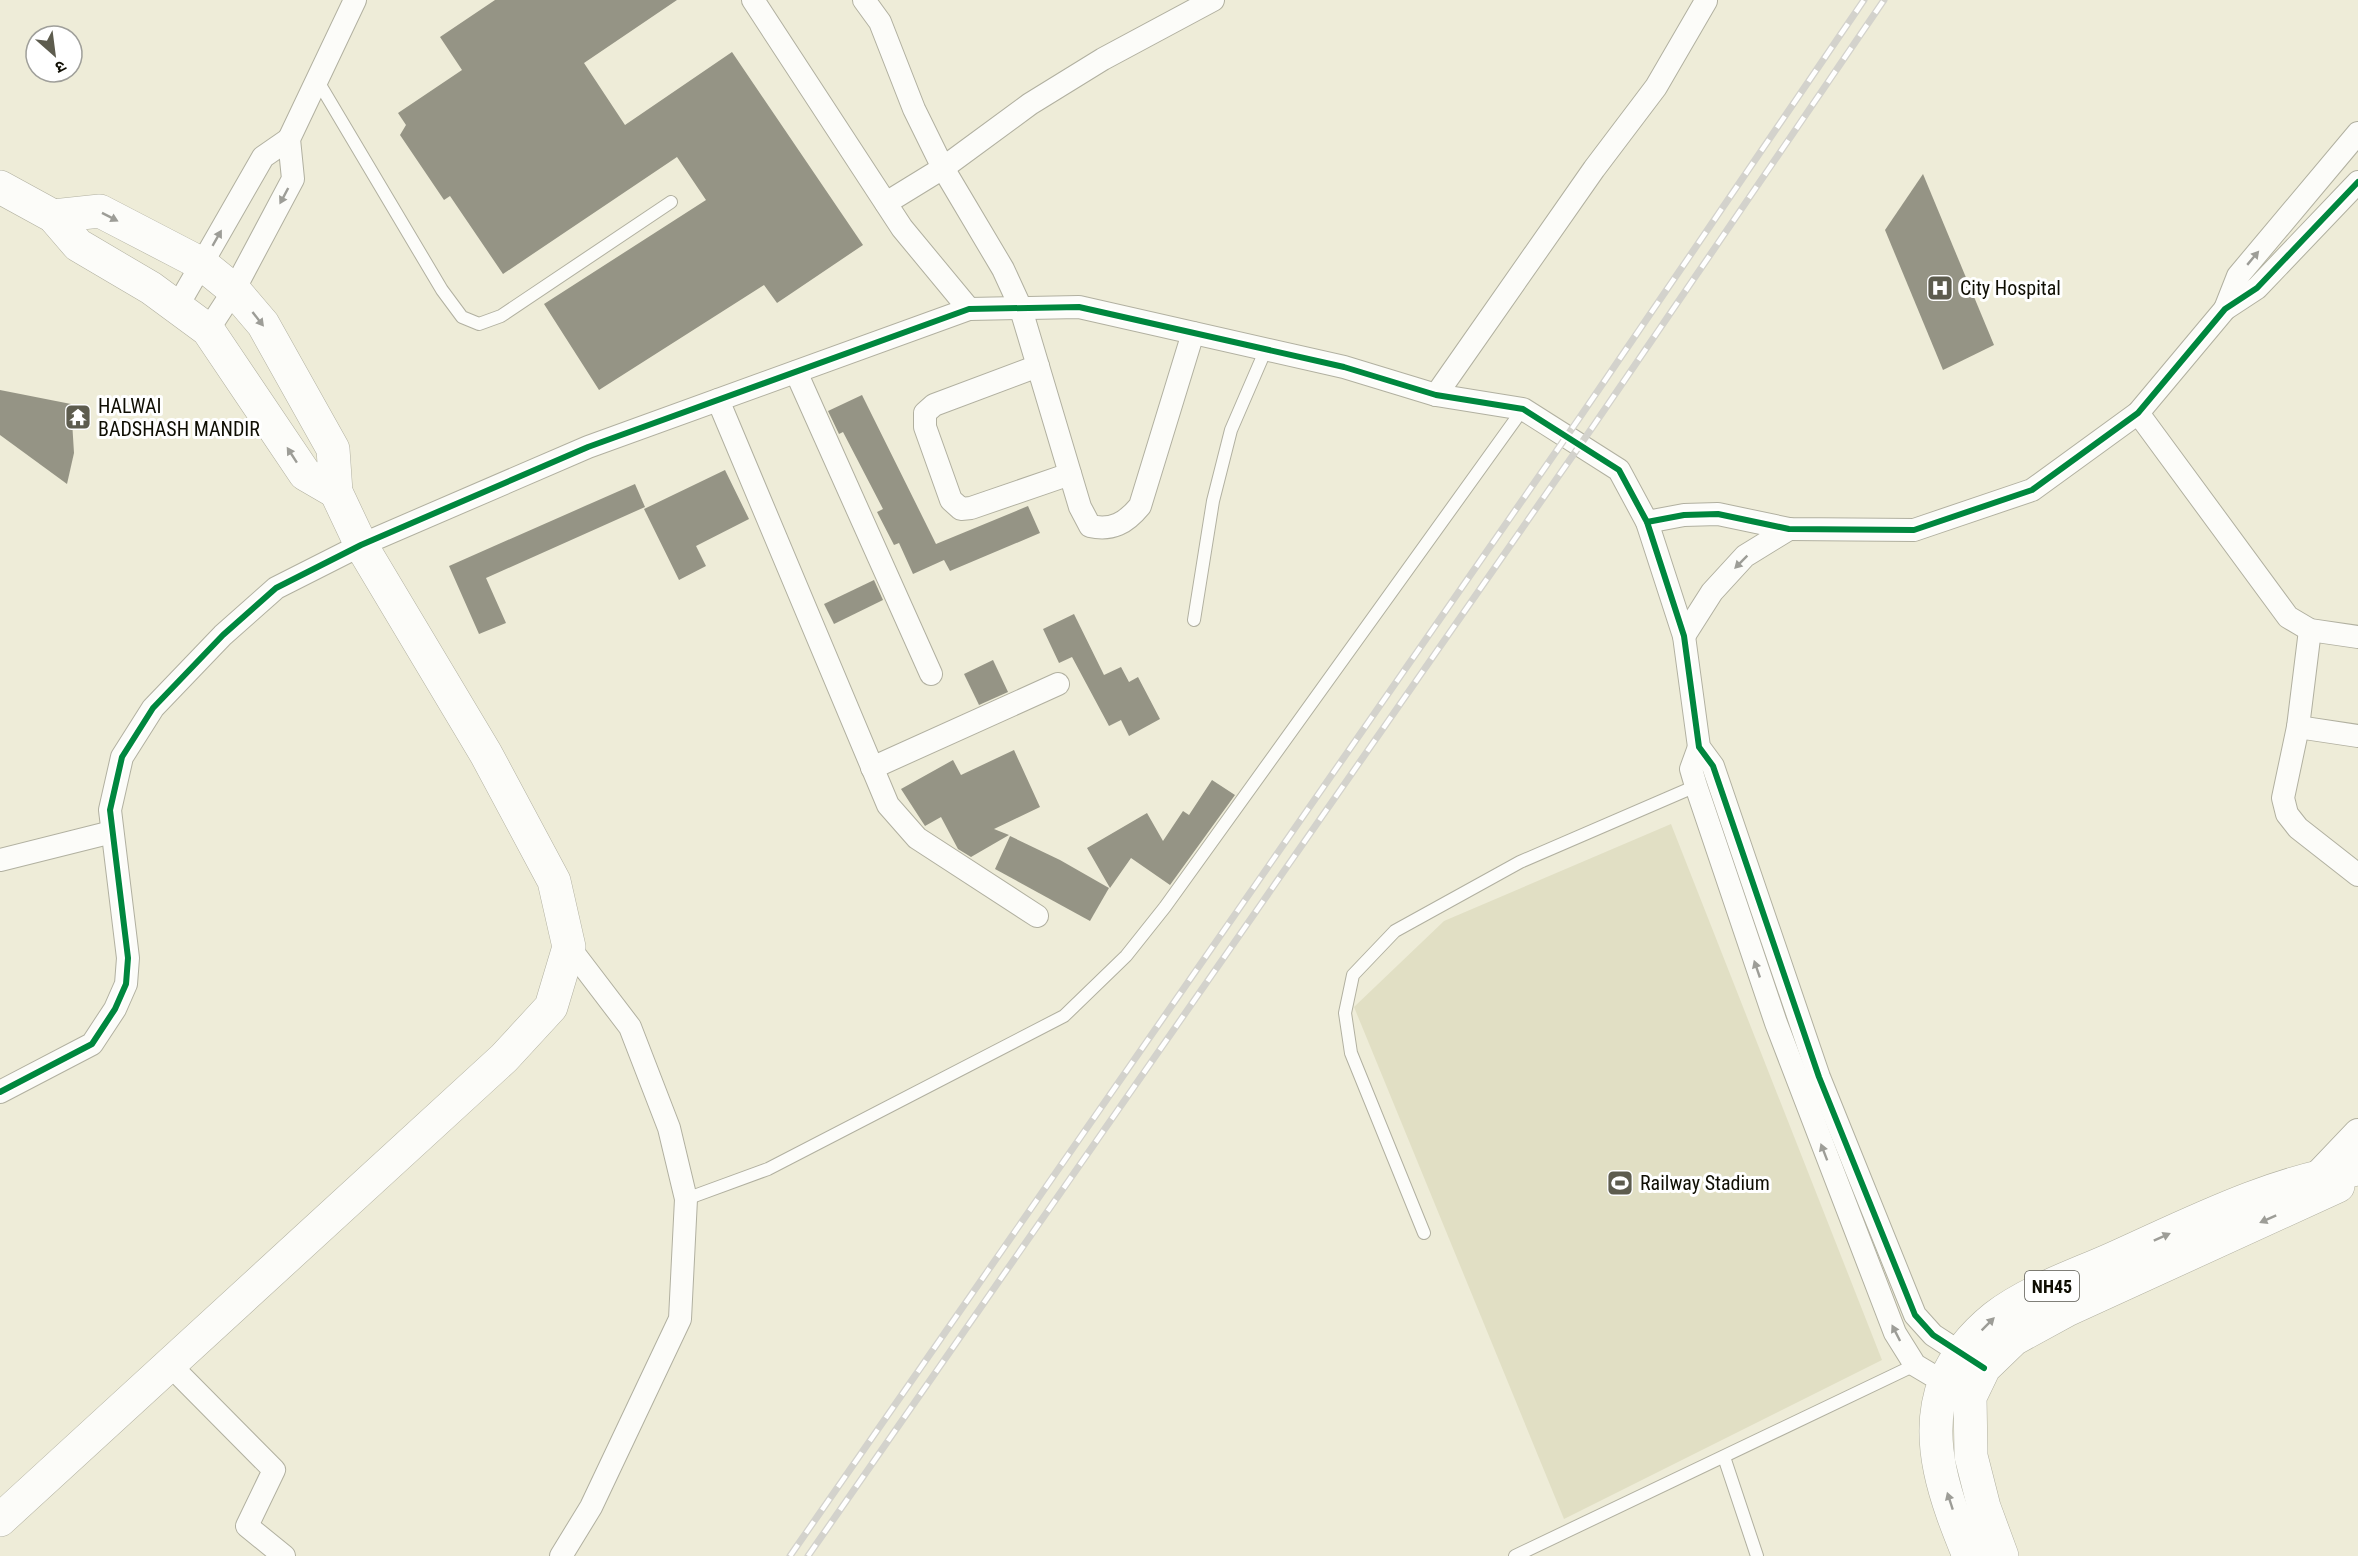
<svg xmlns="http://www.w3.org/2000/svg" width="2358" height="1556" viewBox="0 0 2358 1556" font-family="'Roboto Condensed','Noto Sans Devanagari',sans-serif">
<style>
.green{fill:#e1dfc4}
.building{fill:#959485}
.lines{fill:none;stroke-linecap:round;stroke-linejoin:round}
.service-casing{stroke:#b1b0a0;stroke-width:14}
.minor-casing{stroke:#b1b0a0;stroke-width:24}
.tertiary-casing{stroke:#b1b0a0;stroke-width:30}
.primary-casing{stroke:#b1b0a0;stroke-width:34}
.trunk-casing{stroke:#b1b0a0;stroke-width:34}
.service{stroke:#fcfcf9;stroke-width:12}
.minor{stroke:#fcfcf9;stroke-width:22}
.tertiary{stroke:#fcfcf9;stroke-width:28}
.primary{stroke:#fcfcf9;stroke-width:33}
.trunk{stroke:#fcfcf9;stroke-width:33}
.rail-casing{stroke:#d3d2cc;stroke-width:7}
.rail{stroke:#fff;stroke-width:4.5;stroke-dasharray:14;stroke-linecap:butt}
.cycleway-casing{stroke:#fff;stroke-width:10}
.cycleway{stroke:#00873e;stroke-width:6}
.oneway{fill:#9d9d97}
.labels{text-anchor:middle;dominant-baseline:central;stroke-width:6;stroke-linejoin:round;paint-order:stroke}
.shield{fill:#fff;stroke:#57564f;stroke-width:1.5}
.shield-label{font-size:18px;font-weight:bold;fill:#0f0e03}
.poi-label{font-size:20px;fill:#0f0e03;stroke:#fff;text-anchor:start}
</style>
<rect width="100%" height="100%" fill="#eeecd8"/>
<path class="green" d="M 1671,824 L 1882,1360 L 1564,1519 L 1354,1007 L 1444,921 Z"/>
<g class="building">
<path d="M 495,0 L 677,0 L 584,63 L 625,125 L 732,52 L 863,245 L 777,303 L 764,285 L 599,390 L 544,304 L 706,200 L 677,157 L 503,274 L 450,196 L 444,200 L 400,135 L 406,125 L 398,113 L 462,70 L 440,37 Z"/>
<path d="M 1923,174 L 1994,345 L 1943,370 L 1885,230 Z"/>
<path d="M 0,390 L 71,404 L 74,453 L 67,484 L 0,435 Z"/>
<path d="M 862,395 L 936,544 L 1028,506 L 1040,533 L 950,571 L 944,560 L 913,574 L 899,543 L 894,545 L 877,512 L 883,509 L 843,432 L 839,434 L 828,411 Z"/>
<path d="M 725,470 L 749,519 L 696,546 L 706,566 L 679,580 L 644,509 Z"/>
<path d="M 635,484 L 645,507 L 486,578 L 506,623 L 479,634 L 449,566 Z"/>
<path d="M 874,580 L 883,600 L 834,624 L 824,604 Z"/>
<path d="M 1074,614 L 1104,675 L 1121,667 L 1129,682 L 1138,677 L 1160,719 L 1129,736 L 1121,720 L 1109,726 L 1072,657 L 1059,663 L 1043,629 Z"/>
<path d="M 993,660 L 1008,692 L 979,705 L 964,674 Z"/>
<path d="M 1014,750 L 1040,807 L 994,829 L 1009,835 L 971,857 L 958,849 L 941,817 L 925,826 L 901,789 L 953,760 L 961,775 Z"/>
<path d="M 1212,780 L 1235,795 L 1170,885 L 1131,858 L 1110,888 L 1087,848 L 1147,813 L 1163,841 L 1183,811 L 1189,815 Z"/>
<path d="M 1010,836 L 1060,860 L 1109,888 L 1090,921 L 995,869 Z"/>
</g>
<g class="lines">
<defs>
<g id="service">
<path d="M 316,78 L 442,290 L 462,317 L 479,324 L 501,316 L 671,202"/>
<path d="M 1194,620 L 1213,501 L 1231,430 L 1266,349"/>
<path d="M 686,1199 L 768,1169 L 1064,1016 L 1126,956 L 1165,907 L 1523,409"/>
<path d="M 1424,1233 L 1351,1053 L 1345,1013 L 1353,975 L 1395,931 L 1520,862 L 1696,786"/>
<path d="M 1724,1457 L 1757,1556"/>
<path d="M 1515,1556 L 1915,1365"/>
</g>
<g id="minor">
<path d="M 753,0 L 902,228 L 969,309"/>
<path d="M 864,0 L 880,22 L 914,109 L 943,168 L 1003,269 L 1020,306 L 1080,507 L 1090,526 C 1112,531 1126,523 1140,506 L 1193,333"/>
<path d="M 886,203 L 943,168 L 1030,104 L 1103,59 L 1213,0"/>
<path d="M 177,307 L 263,157 L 289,139"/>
<path d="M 2225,309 L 2238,276 L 2358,133"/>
<path d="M 208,330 L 234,290 L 293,179 L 289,139 L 355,0"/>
<path d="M 1038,366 L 934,405 L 925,413 L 925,427 L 951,500 L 961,509 L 971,508 L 1070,474"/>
<path d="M 796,372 L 931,674"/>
<path d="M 1436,395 L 1594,169 L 1656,87 L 1706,1"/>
<path d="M 718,400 L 888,805 L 917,838 L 1037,916"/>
<path d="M 2138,413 L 2288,617 L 2310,630 L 2358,637"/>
<path d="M 1647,522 L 1684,515 L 1718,514 L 1789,529 L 1914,530 L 2032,490 L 2138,413 L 2225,309 L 2257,288 L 2358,182"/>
<path d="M 2310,630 L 2298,727 L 2283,798 L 2287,814 L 2298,828 L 2358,875"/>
<path d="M 1684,636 L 1712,592 L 1745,556 L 1789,529"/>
<path d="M 2298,727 L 2358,736"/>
<path d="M 1699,747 L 1691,769 L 1696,786 L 1776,1023 L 1895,1333 L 1915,1365 L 1957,1390"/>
<path d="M 872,768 L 1058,684"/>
<path d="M 0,860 L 112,832"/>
<path d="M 0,1092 L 92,1044 L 115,1009 L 126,984 L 128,958 L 110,810 L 122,757 L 153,708 L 223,635 L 276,588 L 361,545 L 588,447 L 969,309 L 1079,307 L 1344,367 L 1436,395 L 1523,409 L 1619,470 L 1647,522 L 1684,636 L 1699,747 L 1713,766 L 1819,1077 L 1915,1315 L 1933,1335 L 1973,1361"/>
<path d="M 170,1365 L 274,1470 L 247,1526 L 284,1556"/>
<path d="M 561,1556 L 591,1507 L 680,1319 L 686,1199 L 669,1128 L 630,1027 L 569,947"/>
</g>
<path id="tertiary" d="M 2316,1187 L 2318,1175 L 2358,1133"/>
<g id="primary">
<path d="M 0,187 L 53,216 L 78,245 L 151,288 L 208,330 L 305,474 L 336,492"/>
<path d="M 0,1520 L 504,1058 L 551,1007 L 569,947 L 554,881 L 486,754 L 361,545 L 336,492 L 333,449 L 263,324 L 234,290 L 202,264 L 100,211 L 53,216"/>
</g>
<g id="trunk">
<path d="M 1969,1556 C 1947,1502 1922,1439 1945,1381 C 1955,1357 1974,1334 1995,1317 C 2029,1291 2074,1276 2112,1259 C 2192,1223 2271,1182 2358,1169"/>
<path d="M 2002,1556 L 1984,1507 L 1971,1456 L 1970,1397 L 1984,1368 L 2014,1339 L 2067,1310 L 2338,1186"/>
</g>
</defs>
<use href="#service" class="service-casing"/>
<use href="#minor" class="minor-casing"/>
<use href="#tertiary" class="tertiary-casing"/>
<use href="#primary" class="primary-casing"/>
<use href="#trunk" class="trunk-casing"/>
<use href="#service" class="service"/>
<use href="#minor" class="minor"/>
<use href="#tertiary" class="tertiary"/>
<use href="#primary" class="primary"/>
<use href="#trunk" class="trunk"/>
<defs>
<g id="rail">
<path d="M 790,1556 L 1580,417 L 1864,0"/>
<path d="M 808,1556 L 1594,425 L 1884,0"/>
</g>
</defs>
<use href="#rail" class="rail-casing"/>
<use href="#rail" class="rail"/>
<defs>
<g id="cycleway">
<path d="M 1647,522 L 1684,515 L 1718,514 L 1789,529 L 1914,530 L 2032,490 L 2138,413 L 2225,309 L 2257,288 L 2358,182"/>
<path d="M 0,1092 L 92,1044 L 115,1009 L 126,984 L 128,958 L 110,810 L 122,757 L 153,708 L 223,635 L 276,588 L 361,545 L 588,447 L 969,309 L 1079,307 L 1344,367 L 1436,395 L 1523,409 L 1619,470 L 1647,522 L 1684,636 L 1699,747 L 1713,766 L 1819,1077 L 1915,1315 L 1933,1335 L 1984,1368"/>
</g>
</defs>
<use href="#cycleway" class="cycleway-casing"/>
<use href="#cycleway" class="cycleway"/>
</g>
<defs><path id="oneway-solid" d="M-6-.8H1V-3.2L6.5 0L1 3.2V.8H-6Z" transform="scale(1.5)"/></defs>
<g class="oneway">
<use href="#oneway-solid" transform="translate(284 196) rotate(118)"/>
<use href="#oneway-solid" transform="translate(110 217) rotate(27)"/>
<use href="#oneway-solid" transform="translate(217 238) rotate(-60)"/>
<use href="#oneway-solid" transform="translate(2253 258) rotate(-50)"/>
<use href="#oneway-solid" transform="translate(258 319) rotate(52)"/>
<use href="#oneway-solid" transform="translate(292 455) rotate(-123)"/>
<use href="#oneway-solid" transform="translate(1741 562) rotate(135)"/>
<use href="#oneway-solid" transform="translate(1757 969) rotate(-109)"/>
<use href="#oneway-solid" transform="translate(1824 1152) rotate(-111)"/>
<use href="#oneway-solid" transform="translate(2268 1219) rotate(156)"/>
<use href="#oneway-solid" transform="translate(2162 1237) rotate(-24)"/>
<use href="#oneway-solid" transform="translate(1988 1324) rotate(-45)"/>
<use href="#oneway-solid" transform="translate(1896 1333) rotate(-117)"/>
<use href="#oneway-solid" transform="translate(1950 1501) rotate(-108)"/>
</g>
<defs>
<symbol id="hospital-square" viewBox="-11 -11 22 22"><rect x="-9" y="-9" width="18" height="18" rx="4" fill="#5d5c4e" stroke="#fff"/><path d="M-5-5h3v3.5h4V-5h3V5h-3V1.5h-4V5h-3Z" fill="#fff"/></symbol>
<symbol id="temple-square" viewBox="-11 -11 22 22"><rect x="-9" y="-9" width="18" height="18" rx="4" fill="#5d5c4e" stroke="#fff"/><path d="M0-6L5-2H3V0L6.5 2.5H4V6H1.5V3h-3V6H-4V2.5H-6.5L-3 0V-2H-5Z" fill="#fff"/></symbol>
<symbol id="stadium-square" viewBox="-11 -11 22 22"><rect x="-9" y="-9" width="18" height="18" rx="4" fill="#5d5c4e" stroke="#fff"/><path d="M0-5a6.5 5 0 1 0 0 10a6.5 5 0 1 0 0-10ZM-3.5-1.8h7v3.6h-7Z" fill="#fff"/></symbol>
</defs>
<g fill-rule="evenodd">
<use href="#hospital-square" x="1925" y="273" width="30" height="30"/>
<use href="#temple-square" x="63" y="402" width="30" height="30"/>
<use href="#stadium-square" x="1605" y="1168" width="30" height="30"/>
</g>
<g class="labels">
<rect class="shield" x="2025" y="1271" width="54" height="30" rx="4.5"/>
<g class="shield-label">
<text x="2052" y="1286">NH45</text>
</g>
<g class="poi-label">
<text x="1960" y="288">City Hospital</text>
<text x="98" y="406">HALWAI<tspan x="98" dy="23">BADSHASH MANDIR</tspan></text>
<text x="1640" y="1183">Railway Stadium</text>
</g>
</g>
<g transform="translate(54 54) rotate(152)"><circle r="28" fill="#ffffff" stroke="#9f9f9a" stroke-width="1.5"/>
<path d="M0-4.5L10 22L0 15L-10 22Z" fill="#5d5c4e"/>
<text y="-9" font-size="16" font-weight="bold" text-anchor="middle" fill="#0f0e03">उ</text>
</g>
</svg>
